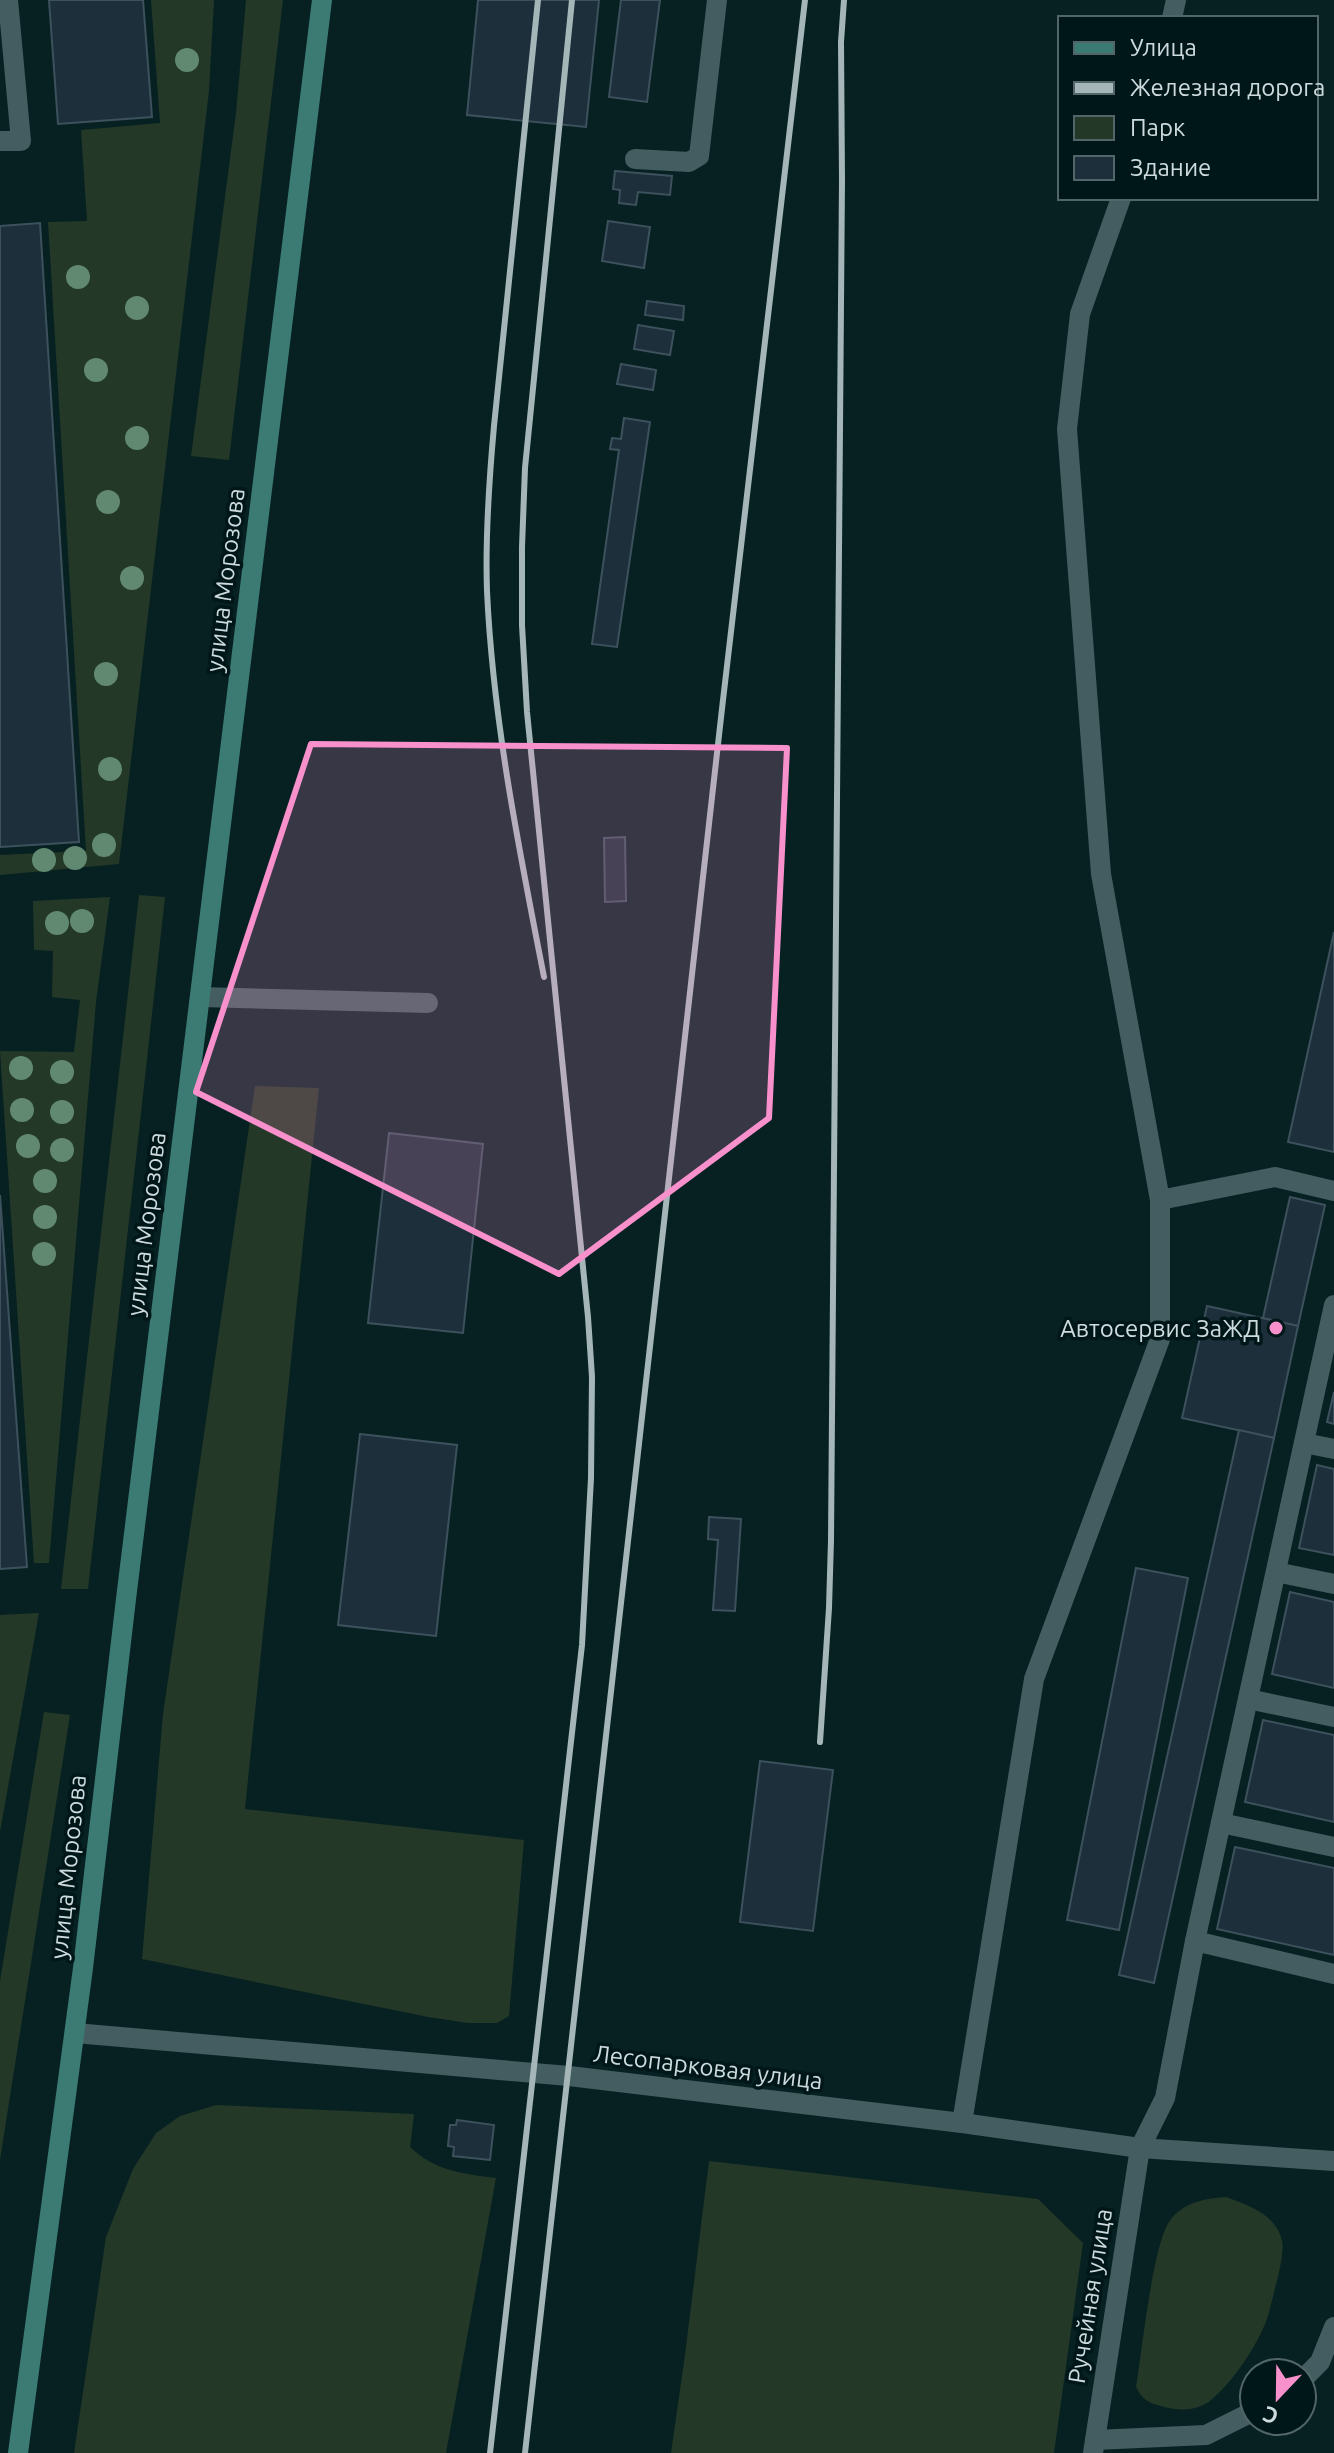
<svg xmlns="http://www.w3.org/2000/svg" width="1334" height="2453" viewBox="0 0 1334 2453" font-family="Ubuntu,sans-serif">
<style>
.green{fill:#233826}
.building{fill:#1c2f3a;stroke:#3c515c;stroke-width:2}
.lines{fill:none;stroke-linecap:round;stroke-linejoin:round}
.service{stroke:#435d60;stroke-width:20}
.tertiary{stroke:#435d60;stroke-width:20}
.secondary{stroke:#3c7b74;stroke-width:20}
.rail{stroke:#a5b6b8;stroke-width:6}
.tree{fill:#618871}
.marked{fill:#f890cb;fill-opacity:0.2;stroke:#f890cb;stroke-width:6;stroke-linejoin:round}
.poi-dot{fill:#f890cb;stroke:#00171a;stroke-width:3}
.labels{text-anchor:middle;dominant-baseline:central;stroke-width:7;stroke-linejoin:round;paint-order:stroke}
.street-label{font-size:24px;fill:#cddbdd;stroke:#00171a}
.poi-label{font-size:24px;fill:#cddbdd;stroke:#00171a;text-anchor:end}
</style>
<rect width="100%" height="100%" fill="#072123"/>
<g class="green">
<path d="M 151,0 L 214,0 L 209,91 L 119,864 L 0,875 L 0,855 L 86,851 L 48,222 L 87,221 L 81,130 L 160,123 Z"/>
<path d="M 246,0 L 283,0 L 229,460 L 191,456 L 236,113 Z"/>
<path d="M 139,895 L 165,897 L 88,1589 L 61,1589 Z"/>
<path d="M 110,897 L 96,1002 L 49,1563 L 34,1563 L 0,1051 L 74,1052 L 80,1000 L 52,997 L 53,951 L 34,950 L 33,901 Z"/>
<path d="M 255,1086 L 319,1088 L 245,1809 L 524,1840 L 509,2016 L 497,2023 L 468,2023 L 428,2017 L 142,1959 L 163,1714 Z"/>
<path d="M 39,1613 L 0,1832 L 0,1615 Z"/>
<path d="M 44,1712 L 70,1715 L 0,2160 L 0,1981 Z"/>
<path d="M 216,2105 L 414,2114 L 410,2147 C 435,2171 463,2174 496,2178 L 446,2453 L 74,2453 L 106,2237 L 133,2169 L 156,2133 L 180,2116 Z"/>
<path d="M 709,2161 L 1038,2199 L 1083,2243 L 1054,2453 L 671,2453 L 685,2355 Z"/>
<path d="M 1226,2197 C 1248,2205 1277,2215 1282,2241 C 1284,2251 1280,2267 1278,2277 C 1274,2291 1271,2306 1267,2319 C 1257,2346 1233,2382 1211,2400 C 1198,2411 1180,2411 1164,2407 C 1150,2403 1143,2401 1136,2387 C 1142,2353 1153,2240 1171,2219 C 1186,2201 1205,2199 1226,2197 Z"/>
</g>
<g class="building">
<path d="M 49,0 L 143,0 L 152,117 L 58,124 Z"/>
<path d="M 478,0 L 599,0 L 586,127 L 467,115 Z"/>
<path d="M 621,0 L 660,0 L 647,102 L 609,97 Z"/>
<path d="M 615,171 L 672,176 L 670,195 L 638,192 L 636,205 L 619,203 L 620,190 L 613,189 Z"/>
<path d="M 608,221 L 650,227 L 644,268 L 602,261 Z"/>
<path d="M 40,223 L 79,842 L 0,847 L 0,226 Z"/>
<path d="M 647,301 L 684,306 L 683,320 L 645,315 Z"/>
<path d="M 638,325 L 674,331 L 670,355 L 634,349 Z"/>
<path d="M 621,364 L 656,370 L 653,390 L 617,384 Z"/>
<path d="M 624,418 L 650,422 L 617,647 L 592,644 L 619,450 L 610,449 L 612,438 L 621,439 Z"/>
<path d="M 625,837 L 626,901 L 605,902 L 604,838 Z"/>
<path d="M 1334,932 L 1334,1152 L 1288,1142 Z"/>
<path d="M 389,1133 L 483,1144 L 463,1333 L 368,1323 Z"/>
<path d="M 0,1195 L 27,1567 L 0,1569 Z"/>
<path d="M 1290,1197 L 1325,1205 L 1298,1326 L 1263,1318 Z"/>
<path d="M 1207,1306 L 1298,1326 L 1274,1438 L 1182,1418 Z"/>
<path d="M 1334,1392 L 1334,1424 L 1327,1422 Z"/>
<path d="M 1239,1430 L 1274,1438 L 1154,1983 L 1119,1975 Z"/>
<path d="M 360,1434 L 457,1445 L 436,1636 L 338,1625 Z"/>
<path d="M 1317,1465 L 1334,1469 L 1334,1555 L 1299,1548 Z"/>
<path d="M 709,1517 L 741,1519 L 735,1611 L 713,1610 L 718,1540 L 708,1539 Z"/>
<path d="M 1136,1568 L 1188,1578 L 1119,1930 L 1067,1920 Z"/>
<path d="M 1290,1592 L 1334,1602 L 1334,1688 L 1272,1674 Z"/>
<path d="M 1263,1720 L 1334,1735 L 1334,1822 L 1245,1802 Z"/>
<path d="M 760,1761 L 833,1770 L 813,1931 L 740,1922 Z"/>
<path d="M 1235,1847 L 1334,1868 L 1334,1955 L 1217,1929 Z"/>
<path d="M 457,2120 L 494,2125 L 490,2160 L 453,2156 L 454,2147 L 448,2146 L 450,2125 L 456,2125 Z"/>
</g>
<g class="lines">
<g class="service">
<path d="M 1172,18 L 1176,0"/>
<path d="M 0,141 L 21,141 L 8,0"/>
<path d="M 635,159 L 689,162 L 699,156 L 717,0"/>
<path d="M 200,997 L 428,1003"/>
<path d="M 1160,1200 L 1275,1177 L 1334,1191"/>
<path d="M 1304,1443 L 1334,1449"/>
<path d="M 1276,1572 L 1334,1584"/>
<path d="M 1248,1699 L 1334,1717"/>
<path d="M 1221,1823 L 1334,1847"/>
<path d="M 1195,1941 L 1334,1974"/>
<path d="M 962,2123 L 1034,1679 L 1160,1339 L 1160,1200 L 1101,874 L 1067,429 L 1080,314 L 1121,198"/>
<path d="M 1140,2148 L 1165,2098 L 1195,1941 L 1334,1305"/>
<path d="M 1302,2380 L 1320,2362 L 1334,2327"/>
<path d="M 1095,2440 L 1206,2435 L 1254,2411"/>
</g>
<g class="tertiary">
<path d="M 75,2033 L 569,2076 L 962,2123 L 1140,2148 L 1334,2161"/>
<path d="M 1093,2453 L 1140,2148"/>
</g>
<path class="secondary" d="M 18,2453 L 83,1968 L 126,1599 L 322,0"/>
<g class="rail">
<path d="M 538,0 L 494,426 C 489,481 485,535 487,591 C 493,721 519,849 544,977"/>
<path d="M 820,1742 L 829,1608 L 831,1540 L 842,180 L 841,42 L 844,0"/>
<path d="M 490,2453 L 582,1645 L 591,1478 L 592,1377 L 588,1317 L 527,712 L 522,625 L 522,547 L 525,468 L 572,0"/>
<path d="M 525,2453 L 723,700 L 805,0"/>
</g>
</g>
<g class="tree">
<circle cx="187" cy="60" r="12"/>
<circle cx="78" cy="277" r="12"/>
<circle cx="137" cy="308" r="12"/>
<circle cx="96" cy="370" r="12"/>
<circle cx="137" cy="438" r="12"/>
<circle cx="108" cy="502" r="12"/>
<circle cx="132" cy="578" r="12"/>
<circle cx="106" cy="674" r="12"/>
<circle cx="110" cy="769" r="12"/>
<circle cx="104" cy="845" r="12"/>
<circle cx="75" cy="858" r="12"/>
<circle cx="44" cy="860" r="12"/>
<circle cx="82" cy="921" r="12"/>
<circle cx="57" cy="923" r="12"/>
<circle cx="21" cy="1068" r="12"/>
<circle cx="62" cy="1072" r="12"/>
<circle cx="22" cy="1110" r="12"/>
<circle cx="62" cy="1112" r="12"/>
<circle cx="28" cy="1146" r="12"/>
<circle cx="62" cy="1150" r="12"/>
<circle cx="45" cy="1181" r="12"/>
<circle cx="45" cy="1217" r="12"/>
<circle cx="44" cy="1254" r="12"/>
</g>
<path class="marked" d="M 311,744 L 787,748 L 769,1118 L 559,1274 L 196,1092 Z"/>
<circle class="poi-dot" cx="1276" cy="1328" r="8"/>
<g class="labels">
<g class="street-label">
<text transform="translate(225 580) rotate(-83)">улица Морозова</text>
<text transform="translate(146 1224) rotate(-83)">улица Морозова</text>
<text transform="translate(68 1867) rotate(-84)">улица Морозова</text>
<text transform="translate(708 2067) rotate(7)">Лесопарковая улица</text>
<text transform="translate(1090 2296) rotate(-81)">Ручейная улица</text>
</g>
<g class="poi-label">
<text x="1260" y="1328">Автосервис ЗаЖД</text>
</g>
</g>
<rect x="1058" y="16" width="260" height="184" fill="#00171a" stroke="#526568" stroke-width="2"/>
<rect x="1074" y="42" width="40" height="12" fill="#3c7b74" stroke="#526568" stroke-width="2"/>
<text x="1130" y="56" font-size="24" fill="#cddbdd">Улица</text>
<rect x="1074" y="82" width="40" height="12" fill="#a5b6b8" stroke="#526568" stroke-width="2"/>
<text x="1130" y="96" font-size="24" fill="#cddbdd">Железная дорога</text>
<rect x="1074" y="116" width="40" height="24" fill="#233826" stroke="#526568" stroke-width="2"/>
<text x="1130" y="136" font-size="24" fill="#cddbdd">Парк</text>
<rect x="1074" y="156" width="40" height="24" fill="#1c2f3a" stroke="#526568" stroke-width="2"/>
<text x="1130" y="176" font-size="24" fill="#cddbdd">Здание</text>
<g transform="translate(1278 2397) rotate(202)"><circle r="38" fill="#00171a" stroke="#526568" stroke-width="2"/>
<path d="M0-6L14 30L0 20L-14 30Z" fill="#f890cb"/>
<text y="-12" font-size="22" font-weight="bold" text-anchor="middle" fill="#cddbdd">С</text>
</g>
</svg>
